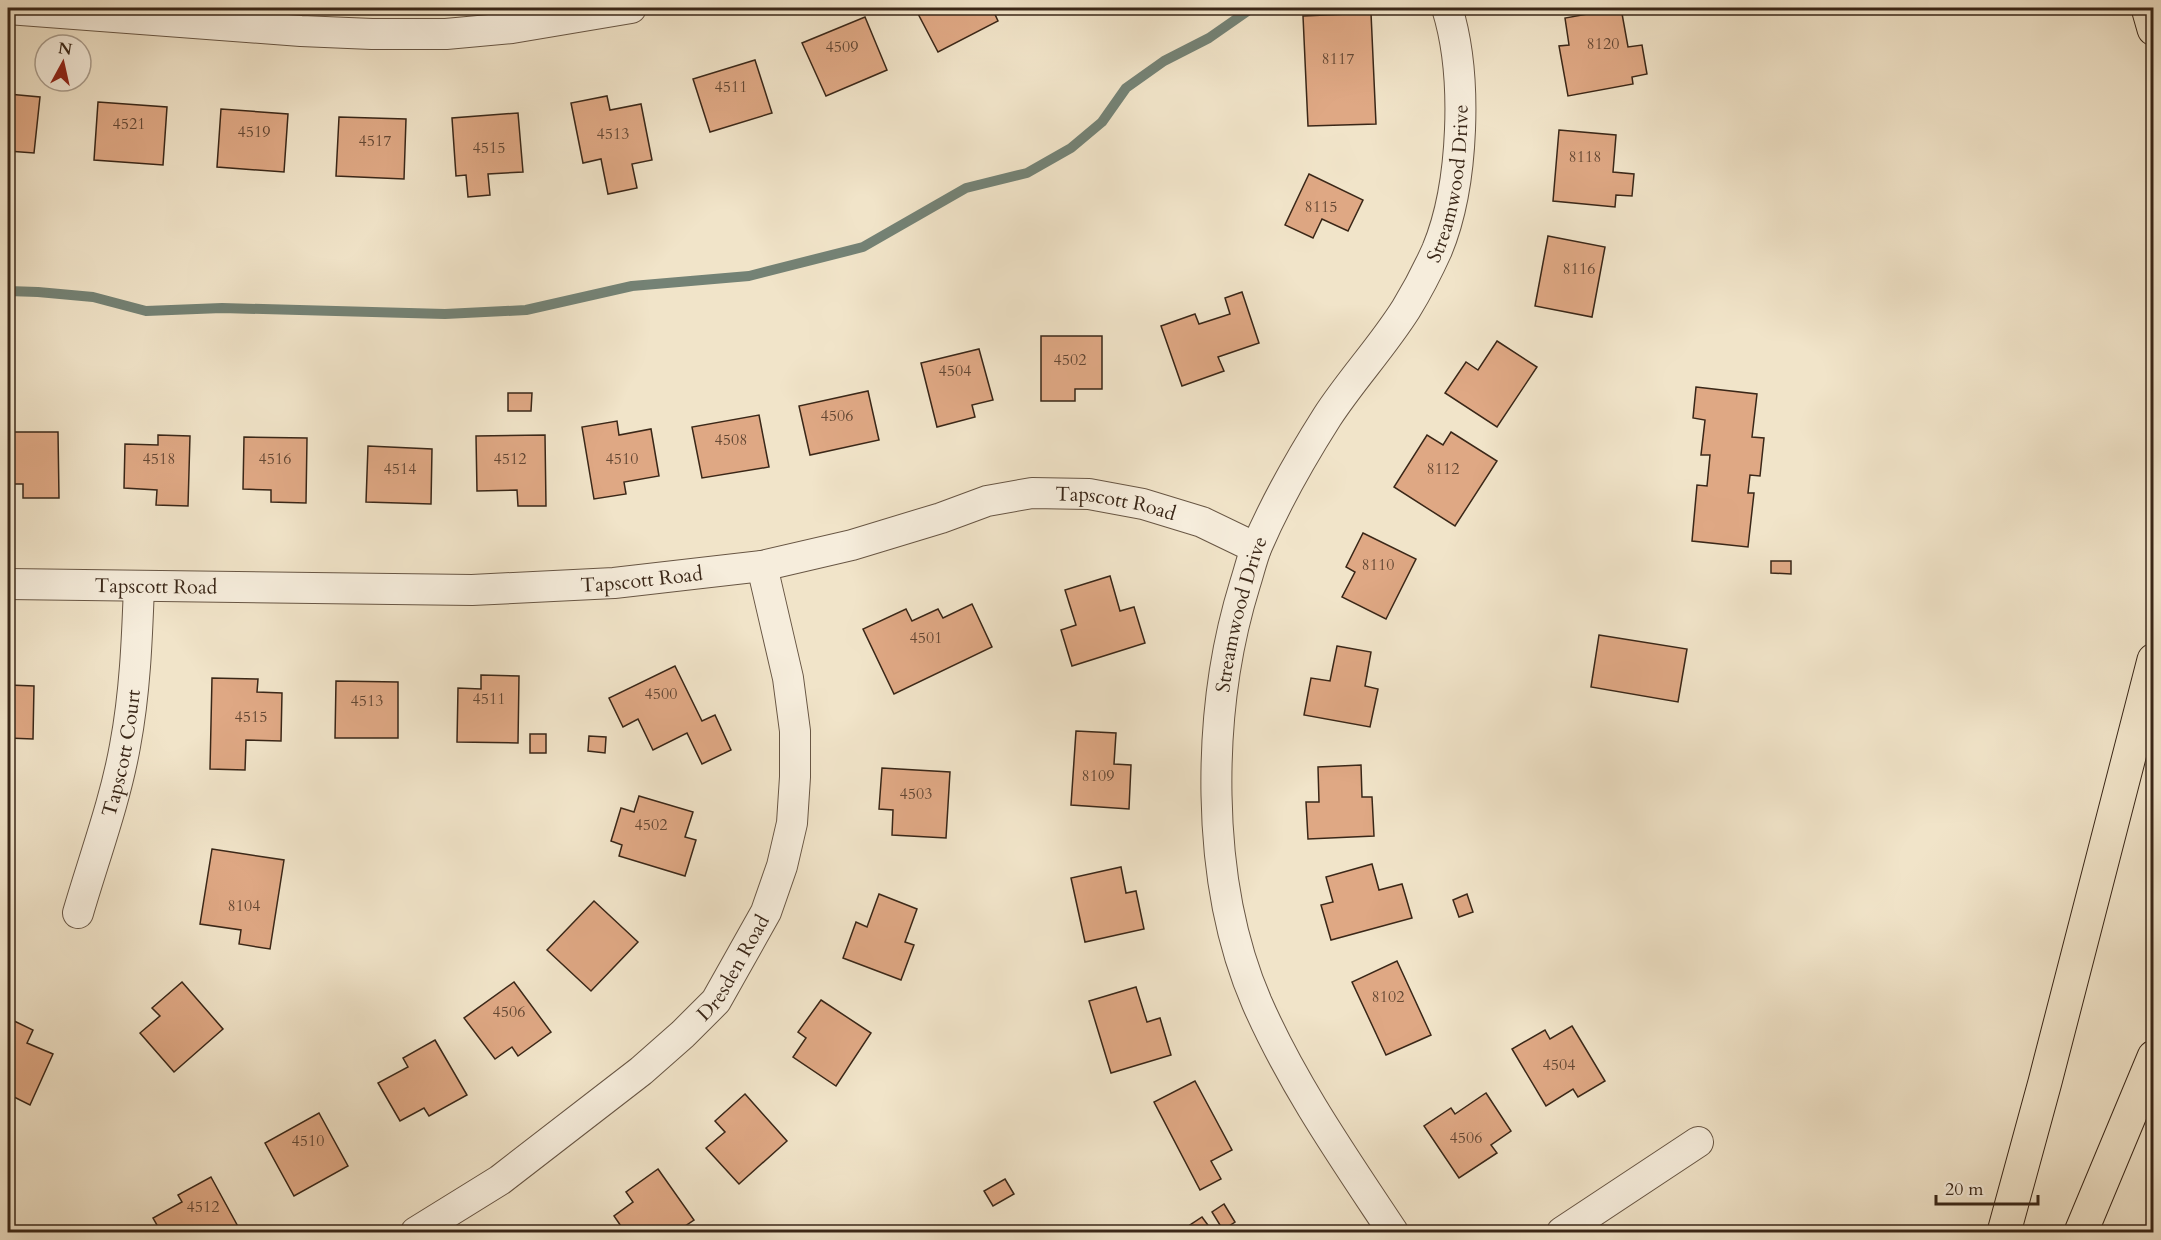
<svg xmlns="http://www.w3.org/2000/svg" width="2161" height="1240" viewBox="0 0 2161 1240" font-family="Cardo,serif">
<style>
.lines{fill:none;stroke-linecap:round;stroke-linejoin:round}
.stream{stroke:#748275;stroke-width:10}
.building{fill:#dfa884;stroke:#3a2718;stroke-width:1.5}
.minor-casing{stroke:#685644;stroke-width:32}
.motorway-casing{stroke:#3a2718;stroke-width:35}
.minor{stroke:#f6eddc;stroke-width:30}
.motorway{stroke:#f1e4c9;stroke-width:33}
.labels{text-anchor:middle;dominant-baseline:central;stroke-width:4.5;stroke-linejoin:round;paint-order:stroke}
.number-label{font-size:16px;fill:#634733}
.street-label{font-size:20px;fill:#3a2718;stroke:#f6eddc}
</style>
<rect width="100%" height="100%" fill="#f1e4c9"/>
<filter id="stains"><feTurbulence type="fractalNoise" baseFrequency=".00333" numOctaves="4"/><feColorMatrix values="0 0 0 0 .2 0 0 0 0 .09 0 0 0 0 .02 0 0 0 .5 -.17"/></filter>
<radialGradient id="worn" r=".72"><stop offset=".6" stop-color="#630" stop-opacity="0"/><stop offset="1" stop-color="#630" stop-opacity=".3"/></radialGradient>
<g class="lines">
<path class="stream" d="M 8,291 L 38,292 L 93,297 L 146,311 L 222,308 L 445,314 L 526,310 L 632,286 L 749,276 L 863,247 L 966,188 L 1027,173 L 1071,148 L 1102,122 L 1126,88 L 1164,61 L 1209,38 L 1252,8"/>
</g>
<g class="building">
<path d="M 915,8 L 992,8 L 998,21 L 938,52 Z"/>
<path d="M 1621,8 L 1628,47 L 1642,45 L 1647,74 L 1632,77 L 1633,84 L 1568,96 L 1559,46 L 1569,45 L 1565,18 Z"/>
<path d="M 1371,13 L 1376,124 L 1308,126 L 1303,16 Z"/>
<path d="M 865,17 L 887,70 L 826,96 L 802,43 Z"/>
<path d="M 755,60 L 772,113 L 710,132 L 693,79 Z"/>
<path d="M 8,94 L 40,97 L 34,153 L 8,151 Z"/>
<path d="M 607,96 L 610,110 L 641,104 L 652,160 L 632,164 L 637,188 L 608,194 L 601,159 L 583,163 L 571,103 Z"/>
<path d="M 98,102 L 167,107 L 163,165 L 94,160 Z"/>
<path d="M 221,109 L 288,114 L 284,172 L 217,167 Z"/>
<path d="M 518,113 L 523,172 L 488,174 L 490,195 L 468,197 L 466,175 L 456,176 L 452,118 Z"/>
<path d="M 339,117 L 406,119 L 404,179 L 336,176 Z"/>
<path d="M 1559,130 L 1616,135 L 1613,172 L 1634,174 L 1632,196 L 1616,195 L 1615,207 L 1553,201 Z"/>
<path d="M 1309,174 L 1363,200 L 1348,231 L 1322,219 L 1313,238 L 1285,225 Z"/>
<path d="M 1548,236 L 1605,247 L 1592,317 L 1535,306 Z"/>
<path d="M 1242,292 L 1259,343 L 1218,357 L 1224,371 L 1182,386 L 1161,326 L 1195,314 L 1199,324 L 1230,314 L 1225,298 Z"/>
<path d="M 1041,336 L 1102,336 L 1102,389 L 1075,389 L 1075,401 L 1041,401 Z"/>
<path d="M 1497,341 L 1537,367 L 1497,427 L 1445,393 L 1466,362 L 1478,370 Z"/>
<path d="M 979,349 L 993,400 L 972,405 L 975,417 L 937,427 L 921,363 Z"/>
<path d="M 1696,387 L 1757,394 L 1752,437 L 1764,438 L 1760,476 L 1750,475 L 1748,493 L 1754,493 L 1748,547 L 1692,541 L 1697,485 L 1707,486 L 1710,455 L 1701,455 L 1705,420 L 1693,418 Z"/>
<path d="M 868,391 L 879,440 L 810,455 L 799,406 Z"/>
<path d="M 508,393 L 532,393 L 531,411 L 508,411 Z"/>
<path d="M 759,415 L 769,467 L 702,478 L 692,427 Z"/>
<path d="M 617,421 L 619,435 L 651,429 L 659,476 L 624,482 L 626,494 L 594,499 L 582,427 Z"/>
<path d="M 8,432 L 58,432 L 59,498 L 23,498 L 23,484 L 8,484 Z"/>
<path d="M 1451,432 L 1497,461 L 1455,526 L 1394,487 L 1427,435 L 1443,445 Z"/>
<path d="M 158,435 L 190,436 L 188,506 L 156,505 L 157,490 L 124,488 L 125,444 L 158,445 Z"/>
<path d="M 545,435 L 546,506 L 518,506 L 517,490 L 477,491 L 476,436 Z"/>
<path d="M 244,437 L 307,438 L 306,503 L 271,502 L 271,490 L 243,489 Z"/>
<path d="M 368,446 L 432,449 L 431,504 L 366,502 Z"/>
<path d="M 1363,533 L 1416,559 L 1386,619 L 1342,597 L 1355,572 L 1346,567 Z"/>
<path d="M 1771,561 L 1791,561 L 1791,574 L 1771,573 Z"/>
<path d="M 1110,576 L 1120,611 L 1134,607 L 1145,643 L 1072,666 L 1061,630 L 1076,625 L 1065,590 Z"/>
<path d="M 972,604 L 992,647 L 894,694 L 863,629 L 906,609 L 912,621 L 938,609 L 943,618 Z"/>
<path d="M 1599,635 L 1687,649 L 1678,702 L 1591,687 Z"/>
<path d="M 1337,646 L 1371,652 L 1365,686 L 1378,689 L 1370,727 L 1304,715 L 1311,678 L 1330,681 Z"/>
<path d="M 675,666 L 702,721 L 715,715 L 731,750 L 702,764 L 687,733 L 653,750 L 638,719 L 623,727 L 609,698 Z"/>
<path d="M 481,675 L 519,676 L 518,743 L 457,742 L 458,688 L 481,689 Z"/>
<path d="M 8,676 L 9,676 L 9,685 L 34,686 L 33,739 L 8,738 Z"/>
<path d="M 212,678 L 258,679 L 257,692 L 282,693 L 281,741 L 246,740 L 245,770 L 210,769 Z"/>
<path d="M 336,681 L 398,682 L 398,738 L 335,738 Z"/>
<path d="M 1076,731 L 1116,733 L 1114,764 L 1131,765 L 1129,809 L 1071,805 Z"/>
<rect x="530" y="734" width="16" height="19"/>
<path d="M 589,736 L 606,737 L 605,753 L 588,751 Z"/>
<path d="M 1361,765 L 1362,797 L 1372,797 L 1374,836 L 1308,839 L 1306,802 L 1319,802 L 1318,767 Z"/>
<path d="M 882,768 L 950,772 L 946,838 L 892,835 L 893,810 L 879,809 Z"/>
<path d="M 639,796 L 693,812 L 685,837 L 696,840 L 685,876 L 619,856 L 622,845 L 611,841 L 621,808 L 634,812 Z"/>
<path d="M 212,849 L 284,860 L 270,949 L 239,944 L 241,930 L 200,924 Z"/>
<path d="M 1372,864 L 1379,890 L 1402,884 L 1412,918 L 1331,940 L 1321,905 L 1333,902 L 1326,877 Z"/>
<path d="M 1121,867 L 1126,893 L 1136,891 L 1144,929 L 1085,942 L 1071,878 Z"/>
<path d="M 879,894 L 917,909 L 905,942 L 914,945 L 901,980 L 843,958 L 856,922 L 867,927 Z"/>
<path d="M 1467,894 L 1473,912 L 1459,917 L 1453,900 Z"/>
<path d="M 594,901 L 638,942 L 591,991 L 547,950 Z"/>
<path d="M 1397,961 L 1431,1035 L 1386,1055 L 1352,982 Z"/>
<path d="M 182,982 L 223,1029 L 174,1072 L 140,1033 L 160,1016 L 152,1008 Z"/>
<path d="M 514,982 L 551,1032 L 518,1056 L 512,1047 L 495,1059 L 464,1018 Z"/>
<path d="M 1136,987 L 1147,1022 L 1160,1018 L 1171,1055 L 1111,1073 L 1089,1001 Z"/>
<path d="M 821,1000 L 871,1033 L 836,1086 L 793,1057 L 806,1038 L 798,1032 Z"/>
<path d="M 8,1018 L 33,1030 L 27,1043 L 53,1054 L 30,1105 L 8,1094 Z"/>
<path d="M 1572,1026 L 1605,1081 L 1578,1097 L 1573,1089 L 1546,1106 L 1512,1049 L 1545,1030 L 1550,1039 Z"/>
<path d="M 435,1040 L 467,1095 L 429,1116 L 424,1108 L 400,1121 L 378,1083 L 408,1067 L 403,1058 Z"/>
<path d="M 1195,1081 L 1232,1150 L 1211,1161 L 1221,1179 L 1200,1190 L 1154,1102 Z"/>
<path d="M 1486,1093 L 1511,1131 L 1491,1145 L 1497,1153 L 1459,1178 L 1424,1126 L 1451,1108 L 1455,1114 Z"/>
<path d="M 745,1094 L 787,1141 L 739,1184 L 706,1148 L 725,1132 L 715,1121 Z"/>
<path d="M 319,1113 L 348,1166 L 294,1196 L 265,1143 Z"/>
<path d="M 658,1169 L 694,1220 L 676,1232 L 625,1232 L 614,1216 L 633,1202 L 626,1192 Z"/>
<path d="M 211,1177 L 241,1232 L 161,1232 L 153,1218 L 182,1202 L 178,1195 Z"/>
<path d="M 1005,1179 L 1014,1194 L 993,1206 L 984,1191 Z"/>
<path d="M 1224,1204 L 1235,1222 L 1223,1230 L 1212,1212 Z"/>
<path d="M 1202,1217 L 1213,1232 L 1196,1232 L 1190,1225 Z"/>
</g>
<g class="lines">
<defs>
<g id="minor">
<path d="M 8,9 L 301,31 L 372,34 L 446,34 L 512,28 L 631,8"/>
<path id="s1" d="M 8,584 L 472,590 L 614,583 L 762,566 L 852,545 L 941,518 L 987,501 L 1032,493 L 1089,494 L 1143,504 L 1202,522 L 1256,548"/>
<path id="s2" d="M 78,913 C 94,858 115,802 125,746 C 135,693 137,640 139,586"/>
<path id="s3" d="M 416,1232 L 500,1180 L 641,1071 L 683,1034 L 716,1001 L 766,912 L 782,866 L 792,823 L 795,777 L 795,731 L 788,678 L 762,566"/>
<path id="s4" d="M 1393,1232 C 1344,1158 1293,1085 1257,1003 C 1204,881 1206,710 1245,584 C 1249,572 1252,558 1257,546 C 1276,502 1301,458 1327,417 C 1351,380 1382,347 1406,309 C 1417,291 1428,270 1437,250 C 1464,185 1468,75 1447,8"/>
<path d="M 1562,1232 L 1698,1142"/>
</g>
<g id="motorway">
<path d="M 2148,8 L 2154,29"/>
<path d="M 2004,1232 L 2045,1082 L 2154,660"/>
<path d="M 2081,1232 L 2154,1057"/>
</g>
</defs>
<use href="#minor" class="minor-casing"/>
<use href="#motorway" class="motorway-casing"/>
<use href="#minor" class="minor"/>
<use href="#motorway" class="motorway"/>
</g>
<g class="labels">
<g class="number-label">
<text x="1603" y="44">8120</text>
<text x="842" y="47">4509</text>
<text x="1338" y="59">8117</text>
<text x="731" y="87">4511</text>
<text x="129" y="124">4521</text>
<text x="254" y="132">4519</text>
<text x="613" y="134">4513</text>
<text x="375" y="141">4517</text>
<text x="489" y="148">4515</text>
<text x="1585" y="157">8118</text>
<text x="1321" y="207">8115</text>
<text x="1579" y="269">8116</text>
<text x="1070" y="360">4502</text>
<text x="955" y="371">4504</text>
<text x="837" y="416">4506</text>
<text x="731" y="440">4508</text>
<text x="159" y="459">4518</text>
<text x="275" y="459">4516</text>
<text x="510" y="459">4512</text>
<text x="622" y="459">4510</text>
<text x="400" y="469">4514</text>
<text x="1443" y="469">8112</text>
<text x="1378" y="565">8110</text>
<text x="926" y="638">4501</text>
<text x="661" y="694">4500</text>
<text x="489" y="699">4511</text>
<text x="367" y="701">4513</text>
<text x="251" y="717">4515</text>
<text x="1098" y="776">8109</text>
<text x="916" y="794">4503</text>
<text x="651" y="825">4502</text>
<text x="244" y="906">8104</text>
<text x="1388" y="997">8102</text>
<text x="509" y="1012">4506</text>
<text x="1559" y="1065">4504</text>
<text x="1466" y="1138">4506</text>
<text x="308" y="1141">4510</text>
<text x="203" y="1207">4512</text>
</g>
<g class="street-label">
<text stroke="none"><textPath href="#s4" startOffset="1149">Streamwood Drive</textPath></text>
<text stroke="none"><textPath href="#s1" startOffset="1120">Tapscott Road</textPath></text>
<text stroke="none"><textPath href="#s1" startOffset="634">Tapscott Road</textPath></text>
<text stroke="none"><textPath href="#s1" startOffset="148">Tapscott Road</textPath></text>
<text stroke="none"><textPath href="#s4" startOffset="663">Streamwood Drive</textPath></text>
<text stroke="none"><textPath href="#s2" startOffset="166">Tapscott Court</textPath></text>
<text stroke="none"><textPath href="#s3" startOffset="417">Dresden Road</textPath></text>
</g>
</g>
<rect width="2161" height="1240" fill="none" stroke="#f1e4c9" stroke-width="30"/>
<rect x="9" y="9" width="2143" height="1222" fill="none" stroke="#3a2718" stroke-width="3"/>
<rect x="15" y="15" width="2131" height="1210" fill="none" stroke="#3a2718" stroke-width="1.5"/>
<g transform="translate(63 63) rotate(8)"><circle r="28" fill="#f6eddc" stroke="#ab9e8e" stroke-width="1.5"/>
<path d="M0-4.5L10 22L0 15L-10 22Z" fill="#8f2418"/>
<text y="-9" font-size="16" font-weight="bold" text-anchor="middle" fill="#3a2718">N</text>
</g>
<path d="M1936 1195v9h102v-9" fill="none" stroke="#3a2718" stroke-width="3"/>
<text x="1945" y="1195" font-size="18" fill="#3a2718" stroke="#f6eddc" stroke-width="4.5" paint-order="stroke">20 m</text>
<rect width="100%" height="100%" filter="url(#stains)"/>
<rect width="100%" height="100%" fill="url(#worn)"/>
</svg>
